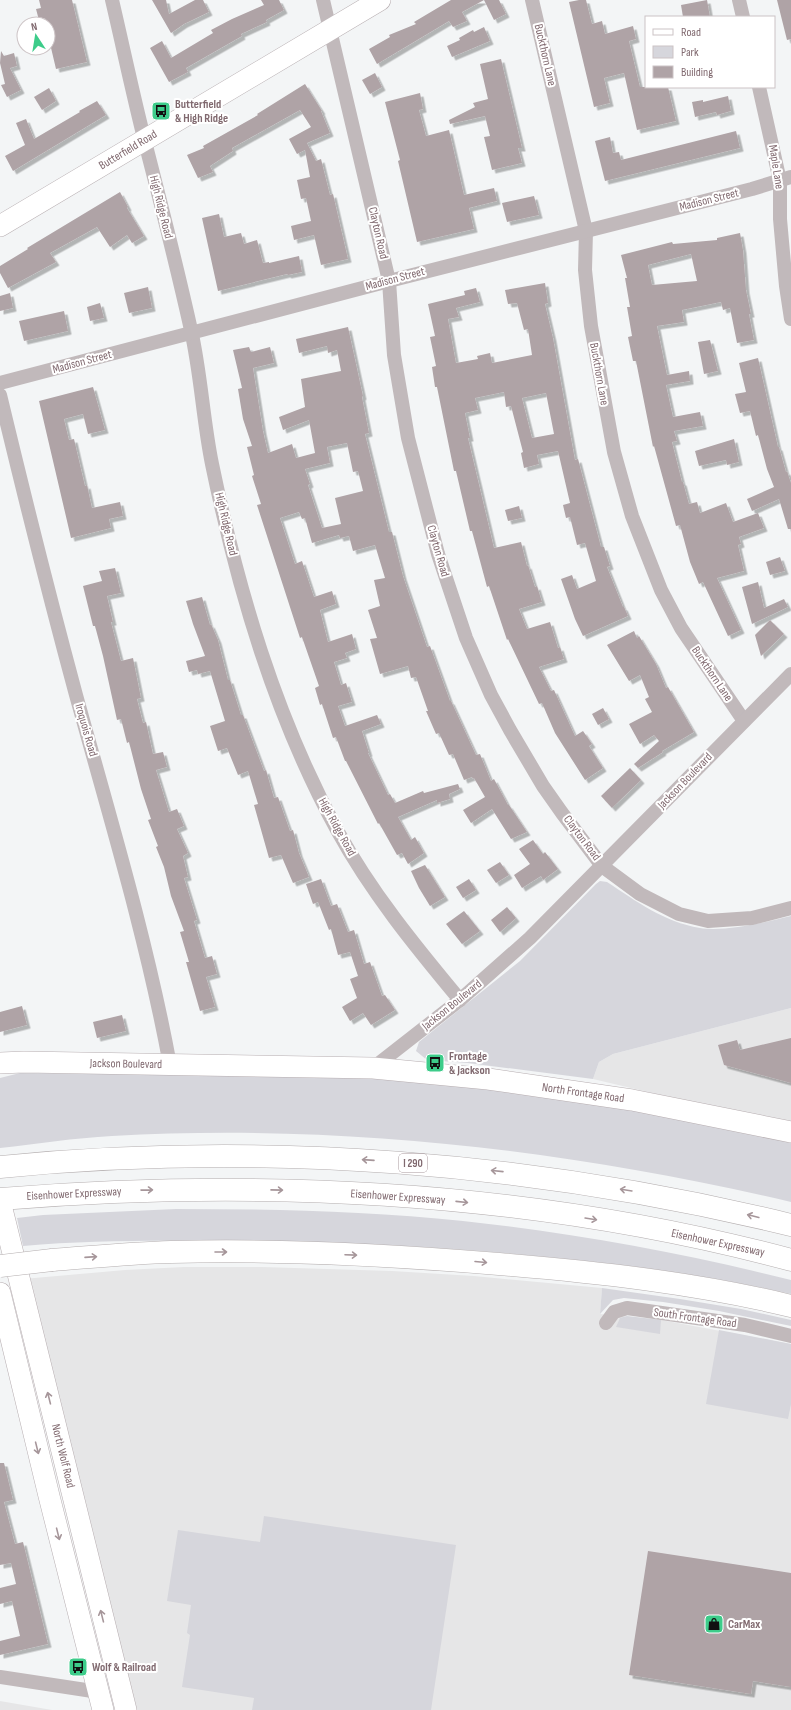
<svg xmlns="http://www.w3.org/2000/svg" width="791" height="1710" viewBox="0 0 791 1710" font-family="'Sofia Sans Condensed',sans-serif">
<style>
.built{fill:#e6e6e7}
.green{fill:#d6d6dc}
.building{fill:#afa3a6;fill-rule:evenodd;filter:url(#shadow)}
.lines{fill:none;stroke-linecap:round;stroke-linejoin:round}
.secondary-casing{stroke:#b7aeb1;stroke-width:22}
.motorway-casing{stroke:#b4aeaf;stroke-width:23}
.minor{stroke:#c1b9bb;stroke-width:14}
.secondary{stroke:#fff;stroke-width:21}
.motorway{stroke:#fff;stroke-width:22}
.motorway-bridge-casing{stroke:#b4aeaf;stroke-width:23;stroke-linecap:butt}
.motorway-bridge{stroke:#fff;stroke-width:22}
.oneway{stroke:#a6969a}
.labels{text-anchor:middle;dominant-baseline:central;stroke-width:4;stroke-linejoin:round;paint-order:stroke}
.shield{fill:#fff;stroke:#a6969a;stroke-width:1}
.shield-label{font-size:11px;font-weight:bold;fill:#80696f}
.street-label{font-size:12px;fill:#80696f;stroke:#fff}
.poi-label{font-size:12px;font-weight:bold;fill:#80696f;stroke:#fff;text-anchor:start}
</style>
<defs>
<filter id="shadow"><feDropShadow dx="3.5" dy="3.5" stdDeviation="0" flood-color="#0004"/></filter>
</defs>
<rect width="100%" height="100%" fill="#f3f5f6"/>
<g class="built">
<path d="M 791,1008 L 791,1126 L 593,1079 L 599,1062 L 613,1054 Z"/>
<path d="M 184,1267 L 262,1267 L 392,1271 L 474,1276 L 602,1288 L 600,1314 L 661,1320 L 791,1344 L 791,1710 L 137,1710 L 75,1466 L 23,1279 L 125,1270 Z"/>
<path d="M 0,1701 L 52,1710 L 0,1710 Z"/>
</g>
<g class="green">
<path d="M 600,881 L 607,882 C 636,901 664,922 700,928 C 725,932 766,922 791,916 L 791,1008 L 613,1054 L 599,1062 L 593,1079 L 468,1063 L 427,1060 L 416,1051 L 419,1042 L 520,961 L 596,884 Z"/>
<path d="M 20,1073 C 165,1075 312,1071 457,1085 C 569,1096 681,1117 791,1143 L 791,1202 C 569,1150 340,1123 112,1136 C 74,1138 37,1144 0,1148 L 0,1078 Z"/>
<path d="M 176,1209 C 271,1209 367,1211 463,1221 C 573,1233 683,1253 791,1280 L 791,1294 C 700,1273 608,1262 515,1254 C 427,1246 340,1242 252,1241 C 175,1241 99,1239 23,1246 L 17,1218 L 43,1215 Z"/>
<path d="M 602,1288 L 680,1299 L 741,1309 L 791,1320 L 791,1326 L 719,1311 L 663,1302 L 624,1298 L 613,1300 L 600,1314 Z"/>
<path d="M 627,1316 L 661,1320 L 660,1334 L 616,1327 L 620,1318 Z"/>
<path d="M 719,1330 L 791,1344 L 791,1404 L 788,1419 L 706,1404 Z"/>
<path d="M 264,1516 L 456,1545 L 431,1710 L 252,1710 L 254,1698 L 182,1687 L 190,1635 L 187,1633 L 191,1605 L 167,1601 L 178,1530 L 260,1542 Z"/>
</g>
<g class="building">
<path d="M 39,0 L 72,0 L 87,62 L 56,69 L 48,35 L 48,24 L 40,24 L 36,9 L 41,8 Z"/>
<path d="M 152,0 L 166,0 L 169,14 L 195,0 L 203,0 L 209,12 L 184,24 L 171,33 Z"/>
<path d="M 261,0 L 279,0 L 284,10 L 266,20 L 267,22 L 241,34 L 242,36 L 186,68 L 188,72 L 169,82 L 150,48 L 162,41 L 171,58 L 213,33 L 211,30 L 232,19 L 264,5 Z"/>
<path d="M 451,0 L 499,0 L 506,14 L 494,20 L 484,0 L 462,12 L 467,21 L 453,27 L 449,21 L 377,64 L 369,49 L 390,37 L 389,35 L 416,24 L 414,22 Z"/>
<path d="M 579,0 L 586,0 L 592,24 L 602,21 L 605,34 L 633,26 L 636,39 L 629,41 L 640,87 L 668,87 L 676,121 L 637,130 L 624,73 L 604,78 L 610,103 L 594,107 L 569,2 Z"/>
<path d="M 707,0 L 710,17 L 683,17 L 681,5 Z"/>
<path d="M 777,0 L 791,0 L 791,39 L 787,40 Z"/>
<path d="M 484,27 L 490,41 L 452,57 L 447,46 L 460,40 L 459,38 L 473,30 L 474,32 Z"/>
<path d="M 1,51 L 4,56 L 14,53 L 17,66 L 10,68 L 21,90 L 7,97 L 1,85 L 5,84 L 0,63 Z"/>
<path d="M 501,59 L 522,148 L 518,148 L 522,163 L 492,170 L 484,137 L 490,136 L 485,116 L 450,124 L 449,120 L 475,107 L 473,103 L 488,99 L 480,64 Z"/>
<path d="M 375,73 L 382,87 L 370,94 L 362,80 Z"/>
<path d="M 305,84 L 322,111 L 321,111 L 330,133 L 307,143 L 316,161 L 321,159 L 330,195 L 333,194 L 348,259 L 321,265 L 314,235 L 294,240 L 291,226 L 311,221 L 306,198 L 301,199 L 297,180 L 310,177 L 305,150 L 297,154 L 289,139 L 311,127 L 300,110 L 232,148 L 233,151 L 210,166 L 213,172 L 198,178 L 187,155 L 204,148 L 203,146 L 258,115 L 257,114 Z"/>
<path d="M 49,88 L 56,101 L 42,110 L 34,97 Z"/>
<path d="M 420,93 L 423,109 L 419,110 L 426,136 L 449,130 L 464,195 L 494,188 L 497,201 L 469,208 L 474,229 L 417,242 L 398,161 L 400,160 L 385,102 Z"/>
<path d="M 728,96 L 731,111 L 717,115 L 716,112 L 695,117 L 692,102 L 703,100 L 703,102 Z"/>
<path d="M 97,101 L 106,115 L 13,171 L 5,156 L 25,145 L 16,123 L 26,119 L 34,139 L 80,112 L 79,111 Z"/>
<path d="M 736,131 L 740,148 L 605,181 L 595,141 L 610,137 L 613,153 L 619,152 L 621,160 Z"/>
<path d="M 120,192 L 128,207 L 127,208 L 144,236 L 132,243 L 127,235 L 110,247 L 97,227 L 50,253 L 56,262 L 8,288 L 0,273 L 0,266 L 28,249 L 27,248 Z"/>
<path d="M 534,196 L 539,215 L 507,222 L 502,203 Z"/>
<path d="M 219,214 L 224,237 L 241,233 L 244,244 L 257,240 L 263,263 L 269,262 L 269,263 L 299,256 L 302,272 L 288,275 L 287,274 L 218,291 L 202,218 Z"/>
<path d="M 740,233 L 743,250 L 746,290 L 751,314 L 749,314 L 754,340 L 737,343 L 730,308 L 723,310 L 721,302 L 682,310 L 684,322 L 657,326 L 667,375 L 689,371 L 690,381 L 666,385 L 673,417 L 700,412 L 703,426 L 674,431 L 677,441 L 672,442 L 682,482 L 683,482 L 689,504 L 697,502 L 700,513 L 726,503 L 733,522 L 758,513 L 764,528 L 739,537 L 741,544 L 738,545 L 744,571 L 717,578 L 741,630 L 728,636 L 703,582 L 699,584 L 690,562 L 680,525 L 676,526 L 654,446 L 653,447 L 636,361 L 633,361 L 628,337 L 632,336 L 627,307 L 630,307 L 625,278 L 627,278 L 621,255 L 672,242 L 673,244 L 717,240 L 717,238 ZM 691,254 L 697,281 L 652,285 L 648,265 Z"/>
<path d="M 545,283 L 548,303 L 545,304 L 553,338 L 575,460 L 578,459 L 601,547 L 604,547 L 610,566 L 607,567 L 623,607 L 624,607 L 628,616 L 583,636 L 575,619 L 561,579 L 572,575 L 577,589 L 596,581 L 585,543 L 577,545 L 570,517 L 566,518 L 563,505 L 570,503 L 558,451 L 537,455 L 539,464 L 524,468 L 521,453 L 523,452 L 511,406 L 506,407 L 504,392 L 475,398 L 478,410 L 465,413 L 470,438 L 468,438 L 494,548 L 521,542 L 527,566 L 528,565 L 535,587 L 537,586 L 542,602 L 519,609 L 527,629 L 550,622 L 558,648 L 560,647 L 564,659 L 539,667 L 551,691 L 554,690 L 575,736 L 583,731 L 592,744 L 589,746 L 603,768 L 585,780 L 555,733 L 542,703 L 539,704 L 508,639 L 507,640 L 489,586 L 487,587 L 472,531 L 470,531 L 456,471 L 454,471 L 437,387 L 435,387 L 432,367 L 436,366 L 430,337 L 435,336 L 428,304 L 465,295 L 464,291 L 476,288 L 480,302 L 456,308 L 459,317 L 448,319 L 456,363 L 478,359 L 477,356 L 490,353 L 492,363 L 532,355 L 528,329 L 524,330 L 517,303 L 508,304 L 505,290 ZM 546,393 L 554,434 L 532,438 L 522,398 Z"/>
<path d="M 148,287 L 152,308 L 129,313 L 124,293 Z"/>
<path d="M 10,293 L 13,308 L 0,311 L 0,296 Z"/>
<path d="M 100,303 L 104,318 L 90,321 L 87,307 Z"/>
<path d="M 64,311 L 68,331 L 24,341 L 19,321 Z"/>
<path d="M 348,327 L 363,396 L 362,397 L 369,433 L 365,434 L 389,532 L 392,532 L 403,576 L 427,647 L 430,646 L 450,701 L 451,701 L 476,755 L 480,754 L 491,781 L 494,779 L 508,805 L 509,805 L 527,832 L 511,839 L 492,809 L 471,823 L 463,810 L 485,797 L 474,778 L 473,779 L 472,777 L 464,780 L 453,754 L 449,755 L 439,733 L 436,734 L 426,711 L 428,711 L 416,677 L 411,678 L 408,666 L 380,674 L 370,639 L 377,638 L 368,610 L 380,606 L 374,580 L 385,578 L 375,545 L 353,551 L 349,536 L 340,538 L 339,535 L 312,543 L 305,518 L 302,519 L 299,512 L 280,518 L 295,564 L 302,561 L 314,597 L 332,591 L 336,604 L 320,610 L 328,642 L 352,634 L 356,649 L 345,653 L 347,658 L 334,662 L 341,685 L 346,683 L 352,702 L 338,706 L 345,726 L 377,715 L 381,724 L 362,731 L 369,753 L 368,753 L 388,795 L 390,794 L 395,803 L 423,791 L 424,793 L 458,784 L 460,789 L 449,794 L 450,799 L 437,803 L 437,800 L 398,817 L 411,840 L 415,837 L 424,853 L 408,864 L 402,853 L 397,855 L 379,823 L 378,824 L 346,761 L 345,761 L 336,737 L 333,738 L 322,704 L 320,705 L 315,688 L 319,686 L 302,637 L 300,638 L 257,505 L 261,504 L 252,476 L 254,475 L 247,447 L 252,446 L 243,419 L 238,389 L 242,388 L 233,350 L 249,347 L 251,352 L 270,347 L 274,363 L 253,368 L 263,431 L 268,453 L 292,444 L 296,458 L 315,453 L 309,420 L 283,430 L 279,417 L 305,407 L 301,379 L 341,371 L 337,350 L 328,353 L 327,346 L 299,353 L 296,339 ZM 347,443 L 353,472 L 358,471 L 363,491 L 335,498 L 341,524 L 322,528 L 308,485 L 310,484 L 305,469 L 330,463 L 327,447 Z"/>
<path d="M 710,340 L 718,371 L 704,374 L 698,342 Z"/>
<path d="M 758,358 L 778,447 L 779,447 L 786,472 L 787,471 L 791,483 L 791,529 L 788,529 L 779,499 L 752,511 L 747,499 L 774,487 L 767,469 L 758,435 L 756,436 L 750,411 L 740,413 L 735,394 L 746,392 L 739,363 Z"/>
<path d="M 93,387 L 105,430 L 88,434 L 83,414 L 64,419 L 69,440 L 74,439 L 85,486 L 87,485 L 92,508 L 120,502 L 123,516 L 109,519 L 111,528 L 71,538 L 39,401 Z"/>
<path d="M 734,439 L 739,462 L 727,465 L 726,460 L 699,466 L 695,451 Z"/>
<path d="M 519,506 L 522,518 L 508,521 L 505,510 Z"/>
<path d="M 780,557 L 785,571 L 770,575 L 766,562 Z"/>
<path d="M 115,568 L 121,593 L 107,596 L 113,622 L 111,622 L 121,661 L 133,658 L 141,698 L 137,699 L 143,723 L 146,722 L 153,754 L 163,752 L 167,767 L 156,770 L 169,812 L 177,809 L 184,826 L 177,829 L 188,853 L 183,856 L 188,877 L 184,878 L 197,920 L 194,921 L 205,958 L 212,956 L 217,974 L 206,977 L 215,1007 L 200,1011 L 186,962 L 189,962 L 180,932 L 184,931 L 171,896 L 164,867 L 156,847 L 158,846 L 148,820 L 151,819 L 141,789 L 129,742 L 127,743 L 121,719 L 117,720 L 103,656 L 95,626 L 93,626 L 83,586 L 102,581 L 99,571 Z"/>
<path d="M 758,582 L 764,608 L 784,599 L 788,607 L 752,624 L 742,587 Z"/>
<path d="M 202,597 L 210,625 L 211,624 L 218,640 L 228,680 L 230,680 L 241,715 L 243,715 L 264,771 L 266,770 L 274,798 L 278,797 L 290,831 L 293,830 L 299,853 L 309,877 L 293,883 L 281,855 L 269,858 L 254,805 L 258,804 L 248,771 L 238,775 L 227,748 L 218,751 L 210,726 L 225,721 L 210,671 L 198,674 L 197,670 L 189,672 L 186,661 L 205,656 L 193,624 L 186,601 Z"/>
<path d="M 770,620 L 784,634 L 761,656 L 755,635 Z"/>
<path d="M 634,631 L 637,638 L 639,636 L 656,664 L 666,688 L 668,687 L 694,732 L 662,751 L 663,752 L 638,768 L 634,764 L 659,741 L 654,735 L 640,744 L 629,724 L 652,712 L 645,699 L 649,697 L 640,675 L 629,681 L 607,645 Z"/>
<path d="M 603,708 L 609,719 L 598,725 L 592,714 Z"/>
<path d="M 630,768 L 641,780 L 612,808 L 601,796 Z"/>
<path d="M 533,840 L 543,854 L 545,852 L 558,869 L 543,880 L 541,876 L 522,888 L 514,875 L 530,864 L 519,849 Z"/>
<path d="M 500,862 L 509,875 L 496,883 L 487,870 Z"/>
<path d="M 425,865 L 445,897 L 430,906 L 419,888 L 411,871 Z"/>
<path d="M 321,879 L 331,906 L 337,904 L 348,932 L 354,930 L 364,964 L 370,962 L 382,996 L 385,995 L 395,1010 L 371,1025 L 363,1013 L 350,1021 L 342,1007 L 357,998 L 350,979 L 358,976 L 350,952 L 338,955 L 331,929 L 329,930 L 318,902 L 313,904 L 306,884 Z"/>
<path d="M 469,879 L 476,890 L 463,898 L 456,887 Z"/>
<path d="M 507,907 L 516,918 L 500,932 L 491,920 Z"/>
<path d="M 464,911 L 480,931 L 462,944 L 446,924 Z"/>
<path d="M 22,1006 L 27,1025 L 0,1032 L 0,1012 Z"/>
<path d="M 122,1015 L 126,1031 L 97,1038 L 93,1022 Z"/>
<path d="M 791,1038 L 791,1083 L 724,1065 L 718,1045 L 737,1040 L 740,1050 Z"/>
<path d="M 0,1463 L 4,1463 L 13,1500 L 4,1502 L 15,1544 L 23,1542 L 48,1644 L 0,1655 L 0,1641 L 20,1636 L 12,1601 L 0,1604 L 0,1588 L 16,1584 L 11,1563 L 0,1565 Z"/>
<path d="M 648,1551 L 791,1573 L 791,1687 L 753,1681 L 751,1694 L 629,1675 Z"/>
</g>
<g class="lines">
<defs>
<g id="secondary">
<path d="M 0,226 L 380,0"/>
<path d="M 0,1063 L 24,1062 L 373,1068 L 488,1079 L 632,1100 L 791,1132"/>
<path d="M 0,1201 L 126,1710"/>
<path d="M 0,1293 L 49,1496 L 103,1710"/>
</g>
<g id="motorway">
<path d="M 0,1167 C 265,1141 533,1162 791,1225"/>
<path d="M 0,1199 C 264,1178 534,1191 791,1260"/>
<path d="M 52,1260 C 92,1257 132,1253 171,1252 C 281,1249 391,1255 499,1264 C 597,1272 696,1283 791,1306"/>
</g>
</defs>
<use href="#secondary" class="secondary-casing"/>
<use href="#motorway" class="motorway-casing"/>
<g class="minor">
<path d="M 112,0 C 123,47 133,95 145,142 C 161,204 177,267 191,330 C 201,374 203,420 212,464 C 238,590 275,716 337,830 C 371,892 415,946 460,1000"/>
<path d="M 323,0 L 389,281 L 394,355 L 408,438 L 438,554 L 466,638 L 491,695 L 510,730 L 543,786 L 562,813 L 602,866 L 640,894 L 679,914 L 708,921 L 752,918 L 791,908"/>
<path d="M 532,0 L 586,231 L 585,270 L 591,326 L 614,452 L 632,516 L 661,590 L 681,628 L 744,721"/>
<path d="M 739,0 L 743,17"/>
<path d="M 759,87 L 780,181 L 780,219 L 786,286 L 791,319"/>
<path d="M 0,383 L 389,281 L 752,189 L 791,177"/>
<path d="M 0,395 C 24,495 49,595 76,695 C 110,818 147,940 170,1065"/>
<path d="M 373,1068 L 460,1000 L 530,938 L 791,674"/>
<path d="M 606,1323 L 614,1312 L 627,1308 L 745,1325 L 791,1336"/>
<path d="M 0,1677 L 99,1692"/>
</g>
<use href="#secondary" class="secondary"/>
<use href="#motorway" class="motorway"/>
<defs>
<path id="motorway-bridge" d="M 0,1266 L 52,1260"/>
</defs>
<use href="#motorway-bridge" class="motorway-bridge-casing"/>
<use href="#motorway-bridge" class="motorway-bridge"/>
</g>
<defs><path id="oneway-shaft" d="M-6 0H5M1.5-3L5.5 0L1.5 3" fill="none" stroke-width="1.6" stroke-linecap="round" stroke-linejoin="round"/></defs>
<g class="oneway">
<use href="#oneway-shaft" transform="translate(368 1160) rotate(-176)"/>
<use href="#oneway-shaft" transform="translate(497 1171) rotate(-174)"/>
<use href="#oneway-shaft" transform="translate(147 1190) rotate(-1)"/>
<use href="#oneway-shaft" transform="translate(277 1190) rotate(1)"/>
<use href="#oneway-shaft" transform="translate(626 1190) rotate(-171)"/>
<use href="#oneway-shaft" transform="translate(462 1202) rotate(6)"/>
<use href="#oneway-shaft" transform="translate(753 1216) rotate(-166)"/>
<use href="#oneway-shaft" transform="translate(591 1219) rotate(9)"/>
<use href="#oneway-shaft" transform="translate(221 1252)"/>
<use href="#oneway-shaft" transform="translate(351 1255) rotate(2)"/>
<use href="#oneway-shaft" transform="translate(91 1257) rotate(-4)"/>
<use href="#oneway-shaft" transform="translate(481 1262) rotate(5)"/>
<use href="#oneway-shaft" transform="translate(49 1398) rotate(-104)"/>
<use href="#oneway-shaft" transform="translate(37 1448) rotate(76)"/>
<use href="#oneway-shaft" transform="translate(58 1534) rotate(76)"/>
<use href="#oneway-shaft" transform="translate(102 1616) rotate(-104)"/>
</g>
<defs>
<symbol id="bus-square" viewBox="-11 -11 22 22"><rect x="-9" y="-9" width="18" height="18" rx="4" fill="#3dcc8a" stroke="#fff"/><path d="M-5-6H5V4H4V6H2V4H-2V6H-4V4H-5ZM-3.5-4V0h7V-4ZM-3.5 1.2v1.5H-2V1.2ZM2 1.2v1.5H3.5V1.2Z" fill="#111"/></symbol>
<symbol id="shop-square" viewBox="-11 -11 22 22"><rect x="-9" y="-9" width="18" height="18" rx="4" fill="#3dcc8a" stroke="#fff"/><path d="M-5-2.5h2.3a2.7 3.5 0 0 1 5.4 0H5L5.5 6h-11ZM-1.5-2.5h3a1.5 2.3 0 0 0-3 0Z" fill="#111"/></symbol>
</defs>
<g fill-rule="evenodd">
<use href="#bus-square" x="150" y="100" width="22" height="22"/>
<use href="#bus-square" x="424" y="1052" width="22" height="22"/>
<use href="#shop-square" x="703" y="1613" width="22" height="22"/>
<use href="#bus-square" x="67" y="1656" width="22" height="22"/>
</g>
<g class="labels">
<rect class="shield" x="399" y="1154" width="28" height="18" rx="3"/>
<g class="shield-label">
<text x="413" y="1163">I 290</text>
</g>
<g class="street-label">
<text transform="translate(545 55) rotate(77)">Buckthorn Lane</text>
<text transform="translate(128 150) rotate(-31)">Butterfield Road</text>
<text transform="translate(776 167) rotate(81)">Maple Lane</text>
<text transform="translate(709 200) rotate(-14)">Madison Street</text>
<text transform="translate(161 207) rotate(76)">High Ridge Road</text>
<text transform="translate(378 233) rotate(77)">Clayton Road</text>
<text transform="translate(395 279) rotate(-15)">Madison Street</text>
<text transform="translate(82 362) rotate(-15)">Madison Street</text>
<text transform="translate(599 374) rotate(80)">Buckthorn Lane</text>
<text transform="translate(226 524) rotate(77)">High Ridge Road</text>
<text transform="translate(438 551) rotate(74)">Clayton Road</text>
<text transform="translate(712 674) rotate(56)">Buckthorn Lane</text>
<text transform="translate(86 730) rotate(74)">Iroquois Road</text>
<text transform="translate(685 781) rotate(-46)">Jackson Boulevard</text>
<text transform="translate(337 827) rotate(61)">High Ridge Road</text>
<text transform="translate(582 838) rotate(53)">Clayton Road</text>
<text transform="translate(452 1005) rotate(-39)">Jackson Boulevard</text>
<text transform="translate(126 1064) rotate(1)">Jackson Boulevard</text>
<text transform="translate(583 1093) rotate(8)">North Frontage Road</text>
<text transform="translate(74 1194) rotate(-3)">Eisenhower Expressway</text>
<text transform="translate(398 1197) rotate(4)">Eisenhower Expressway</text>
<text transform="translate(718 1243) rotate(12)">Eisenhower Expressway</text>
<text transform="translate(695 1318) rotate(8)">South Frontage Road</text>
<text transform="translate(63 1456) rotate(76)">North Wolf Road</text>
</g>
<g class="poi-label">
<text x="175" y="104">Butterfield<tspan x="175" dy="14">&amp; High Ridge</tspan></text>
<text x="449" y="1056">Frontage<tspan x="449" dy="14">&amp; Jackson</tspan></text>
<text x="728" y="1624">CarMax</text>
<text x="92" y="1667">Wolf &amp; Railroad</text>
</g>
</g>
<rect x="645" y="16" width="130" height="72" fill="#ffffff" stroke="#ccc3c5"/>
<rect x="653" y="29" width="20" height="6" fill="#ffffff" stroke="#ccc3c5"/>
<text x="681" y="36" font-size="12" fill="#80696f">Road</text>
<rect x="653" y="46" width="20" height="12" fill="#d6d6dc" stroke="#ccc3c5"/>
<text x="681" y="56" font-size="12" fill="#80696f">Park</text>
<rect x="653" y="66" width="20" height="12" fill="#afa3a6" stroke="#ccc3c5"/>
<text x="681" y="76" font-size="12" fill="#80696f">Building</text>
<g transform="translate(36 36) rotate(348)"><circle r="19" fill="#ffffff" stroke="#ccc3c5"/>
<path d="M0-3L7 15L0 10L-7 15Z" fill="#3dcc8a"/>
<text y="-6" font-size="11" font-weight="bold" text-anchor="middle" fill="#80696f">N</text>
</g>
</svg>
